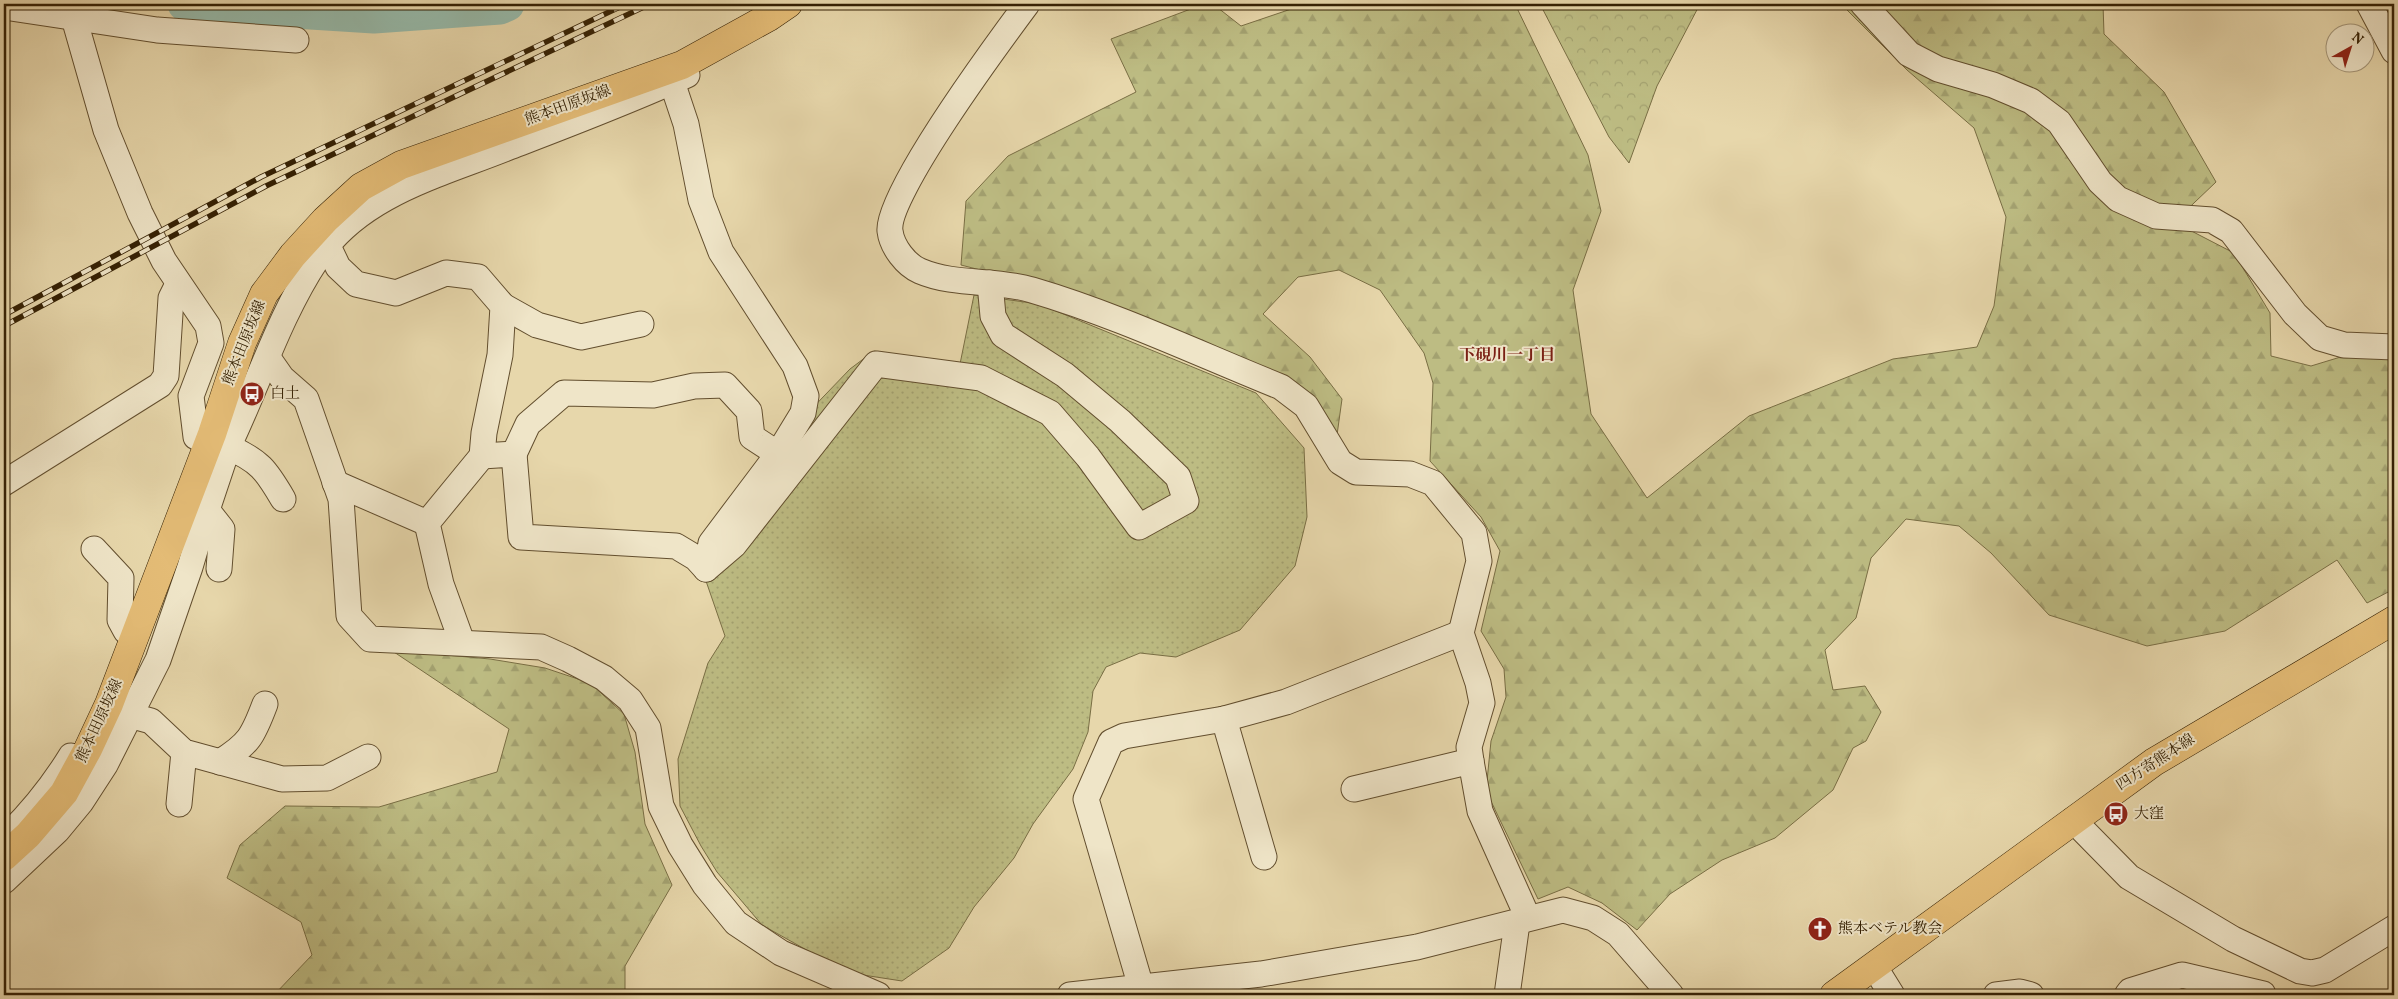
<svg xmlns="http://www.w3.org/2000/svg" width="2398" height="999" viewBox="0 0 2398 999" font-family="Vollkorn,'Noto Serif JP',serif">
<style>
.grass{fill:url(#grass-dots);stroke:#796e44}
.forest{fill:url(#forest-firs);stroke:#796e44}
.park{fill:url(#park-crowns);stroke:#796e44}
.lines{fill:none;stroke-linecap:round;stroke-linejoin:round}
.river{stroke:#97baaa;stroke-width:35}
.minor-casing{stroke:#624e2e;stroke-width:27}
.major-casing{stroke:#352104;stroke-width:29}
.minor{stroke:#efe5c8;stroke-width:25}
.major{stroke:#e4bc76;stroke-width:28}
.rail-casing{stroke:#352104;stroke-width:5.5}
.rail{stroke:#efe5c8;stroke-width:4;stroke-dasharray:11;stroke-linecap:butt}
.labels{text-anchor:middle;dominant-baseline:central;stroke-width:4;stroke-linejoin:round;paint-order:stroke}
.street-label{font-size:15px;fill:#352104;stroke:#efe5c8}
.poi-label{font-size:15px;fill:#352104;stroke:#efe5c8;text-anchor:start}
.neighbourhood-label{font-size:16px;font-weight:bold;fill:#7a1f14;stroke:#efe5c8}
</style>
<defs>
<pattern id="grass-dots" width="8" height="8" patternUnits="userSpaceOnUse" patternTransform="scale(1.25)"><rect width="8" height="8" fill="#bdbc83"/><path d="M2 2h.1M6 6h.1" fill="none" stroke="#a3a170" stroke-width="1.8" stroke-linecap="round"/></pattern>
<pattern id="forest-firs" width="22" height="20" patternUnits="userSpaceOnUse" patternTransform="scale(1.25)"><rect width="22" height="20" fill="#bdbc83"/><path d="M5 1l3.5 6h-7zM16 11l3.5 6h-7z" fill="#a3a170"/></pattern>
<pattern id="park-crowns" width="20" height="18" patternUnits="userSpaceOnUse" patternTransform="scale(1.25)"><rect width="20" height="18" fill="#bdbc83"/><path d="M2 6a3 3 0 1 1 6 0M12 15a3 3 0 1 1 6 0" fill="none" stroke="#a3a170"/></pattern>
</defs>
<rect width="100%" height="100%" fill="#e7d7ab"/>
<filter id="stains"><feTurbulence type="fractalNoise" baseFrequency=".004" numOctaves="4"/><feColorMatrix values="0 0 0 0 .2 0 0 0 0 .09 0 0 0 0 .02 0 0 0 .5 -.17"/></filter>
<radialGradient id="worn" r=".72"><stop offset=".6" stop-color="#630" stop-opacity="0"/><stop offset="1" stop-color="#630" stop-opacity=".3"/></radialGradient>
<path class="grass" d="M 974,295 L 1039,304 L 1256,393 L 1304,448 L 1307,517 L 1295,566 L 1240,630 L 1176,657 L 1140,653 L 1106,667 L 1093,691 L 1088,732 L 1073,769 L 1033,824 L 1014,858 L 974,907 L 949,948 L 902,981 L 863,975 L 819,957 L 762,925 L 717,872 L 701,846 L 680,806 L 678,759 L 708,663 L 725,636 L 706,581 L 705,538 L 800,421 L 850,369 L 874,351 L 960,364 Z"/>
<g class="forest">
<path d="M 1204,4 L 1213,4 L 1241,26 L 1306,4 L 1515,4 L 1588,155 L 1601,211 L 1573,290 L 1591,414 L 1647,498 L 1749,416 L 1893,359 L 1977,347 L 1994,306 L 2006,217 L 1974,128 L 1907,70 L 1841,4 L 2103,4 L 2104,34 L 2164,92 L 2216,182 L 2174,222 L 2234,253 L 2270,313 L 2271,356 L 2311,366 L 2357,352 L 2394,358 L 2394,589 L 2367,603 L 2337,560 L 2225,631 L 2147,646 L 2049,615 L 1991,553 L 1959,526 L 1906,519 L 1871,558 L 1856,618 L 1825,650 L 1833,690 L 1865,686 L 1881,712 L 1866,741 L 1853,748 L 1833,790 L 1775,838 L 1722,860 L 1670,894 L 1637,930 L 1602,903 L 1568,887 L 1538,899 L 1486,791 L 1491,741 L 1506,697 L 1504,669 L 1481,631 L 1500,551 L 1481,517 L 1430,461 L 1433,383 L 1424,353 L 1380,290 L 1339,270 L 1298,277 L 1263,314 L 1310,357 L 1342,399 L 1337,435 L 1316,407 L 1069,293 L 961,265 L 966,201 L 1008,156 L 1136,92 L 1111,39 Z"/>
<path d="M 391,650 L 490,659 L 545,668 L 590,683 L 624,714 L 635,752 L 645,824 L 672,885 L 625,966 L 625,995 L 274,995 L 312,955 L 301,922 L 227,878 L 240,845 L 285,806 L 379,807 L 497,772 L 509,729 Z"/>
</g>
<path class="park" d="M 1540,4 L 1700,4 L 1657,86 L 1629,163 L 1609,137 Z"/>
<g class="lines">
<path class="river" d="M 185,4 L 374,16 L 500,7 L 507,4"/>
<defs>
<g id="minor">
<path d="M 70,4 L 106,130 L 140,213 L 164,261 L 208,326 L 211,343 L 191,396 L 196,437"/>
<path d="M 1027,4 C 1001,39 885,195 890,231 C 892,247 906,265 920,271 C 955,286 996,279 1032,290 C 1117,315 1199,354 1281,387 L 1306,406 L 1340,462 L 1356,472 L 1410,474 L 1433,483 L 1474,533 L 1479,561 L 1461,633 L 1478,683 L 1482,703 L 1469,747 L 1471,761 L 1480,811 L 1528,918"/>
<path d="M 1863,4 L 1909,54 L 1938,69 L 1993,85 L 2031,101 L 2059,122 L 2100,182 L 2118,199 L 2156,216 L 2212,220 L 2231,231 L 2295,314 L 2320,338 L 2344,345 L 2394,347"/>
<path d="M 2369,4 L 2394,51"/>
<path d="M 4,7 L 157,30 L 296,40"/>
<path d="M 328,246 L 338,267 L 356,284 L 396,293 L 446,273 L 478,277 L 503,306 L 500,355 L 484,433 L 482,456 L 427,523 L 441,584 L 462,642"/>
<path d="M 503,306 L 537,325 L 581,337 L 641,324"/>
<path d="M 268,358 L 282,378 L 306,399 L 341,499 L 349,616 L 370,639 L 541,647 L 568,659 L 604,678 L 630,700 L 648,728 L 661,806 L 680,845 L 705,885 L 736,923 L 781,953 L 878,995"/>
<path d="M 213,431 L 228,447 C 258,385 279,316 317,259 C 360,194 440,175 507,148 C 567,125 628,102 687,75"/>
<path d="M 514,454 L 528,424 L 564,393 L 653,395 L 694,386 L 725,385 L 749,411 L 752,437 L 778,454"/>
<path d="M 482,456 L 514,454 L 521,537 L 676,546 L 696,558 L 706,569 L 711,543 L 778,454 L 803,413 L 806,396 L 795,366 L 721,252 L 701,200 L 686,124 L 672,82"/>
<path d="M 4,483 L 160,385 L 166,376 L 171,298 L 178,284"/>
<path d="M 335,483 L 427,523"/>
<path d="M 94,549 L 121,578 L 120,620 L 126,631"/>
<path d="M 219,569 L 222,529 L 207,510 L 228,447 C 260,461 266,470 283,499"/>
<path d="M 706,569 L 734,545 L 876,364 L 981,378 L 1050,413 L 1088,457 L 1139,527 L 1186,501 L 1178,477 L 1120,421 L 1065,375 L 1003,335 L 993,316 L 990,283"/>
<path d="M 129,715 L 151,721 L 184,752 L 282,779 L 327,778 L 368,757"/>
<path d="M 220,762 C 249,744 253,736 265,704"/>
<path d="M 1354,789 L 1471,761"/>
<path d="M 179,804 L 184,752"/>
<path d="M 2073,820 L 2129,877 L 2233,939 L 2300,971 L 2312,973 L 2325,970 L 2394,928"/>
<path d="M 4,839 C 31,813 52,787 71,756"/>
<path d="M 1264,857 L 1224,719 L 1286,702 L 1461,633"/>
<path d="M 4,881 L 57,831 L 81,802 L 105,765 L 158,660 L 190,567 L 207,510"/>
<path d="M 1874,966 L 1892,995"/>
<path d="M 1141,987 L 1086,799 L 1111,742 L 1124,736 L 1224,719"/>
<path d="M 1070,995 L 1261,974 L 1417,947 L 1563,910 L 1593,918 L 1618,934 L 1671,995"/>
<path d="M 1507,995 L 1517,923"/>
<path d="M 1996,995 L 2020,992 L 2031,995"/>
<path d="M 2127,995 L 2130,991 L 2182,975 L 2263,994"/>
</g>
<g id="major">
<path d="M 4,857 L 28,835 L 64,793 L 88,749 L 109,704 L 212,434 L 242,343 L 264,294 L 293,255 L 325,220 L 361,187 L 401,165 L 682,65 L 769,17 L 788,4"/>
<path d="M 1834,995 L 2154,762 L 2394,620"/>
</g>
</defs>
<use href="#minor" class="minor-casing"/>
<use href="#major" class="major-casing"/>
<use href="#minor" class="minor"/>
<use href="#major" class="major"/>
<defs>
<g id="rail">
<path d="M 4,315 L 261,177 L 626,4"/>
<path d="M 4,326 L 266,186 L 650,4"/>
</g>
</defs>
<use href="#rail" class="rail-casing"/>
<use href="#rail" class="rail"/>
</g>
<defs>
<symbol id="bus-disc" viewBox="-11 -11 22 22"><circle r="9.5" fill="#8f2418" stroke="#efe5c8"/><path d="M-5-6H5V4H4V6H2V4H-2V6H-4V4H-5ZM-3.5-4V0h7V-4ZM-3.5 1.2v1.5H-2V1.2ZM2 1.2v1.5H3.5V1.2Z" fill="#fff"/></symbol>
<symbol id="church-disc" viewBox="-11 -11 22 22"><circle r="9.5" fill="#8f2418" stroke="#efe5c8"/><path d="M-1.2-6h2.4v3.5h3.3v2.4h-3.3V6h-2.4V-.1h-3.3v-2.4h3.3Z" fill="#fff"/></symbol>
</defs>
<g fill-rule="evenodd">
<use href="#bus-disc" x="238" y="380" width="28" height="28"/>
<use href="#bus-disc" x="2102" y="800" width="28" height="28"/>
<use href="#church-disc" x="1806" y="915" width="28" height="28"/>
</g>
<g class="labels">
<g class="street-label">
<text transform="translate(568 106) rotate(-20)">熊本田原坂線</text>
<text transform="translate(245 343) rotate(-68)">熊本田原坂線</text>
<text transform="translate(100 721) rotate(-65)">熊本田原坂線</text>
<text transform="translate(2156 763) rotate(-33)">四方寄熊本線</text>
</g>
<g class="poi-label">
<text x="270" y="394">白土</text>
<text x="2134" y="814">大窪</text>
<text x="1838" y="929">熊本ベテル教会</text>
</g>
<g class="neighbourhood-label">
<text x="1507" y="356">下硯川一丁目</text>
</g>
</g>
<rect width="2398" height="999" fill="none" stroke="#e7d7ab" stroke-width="20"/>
<rect x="5" y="5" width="2388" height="989" fill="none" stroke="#352104" stroke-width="2.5"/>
<rect x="10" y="10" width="2378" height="979" fill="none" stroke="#352104"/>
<g transform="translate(2350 48) rotate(39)"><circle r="24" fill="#efe5c8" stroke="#a5977a"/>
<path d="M0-4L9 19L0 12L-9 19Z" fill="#8f2418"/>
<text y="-8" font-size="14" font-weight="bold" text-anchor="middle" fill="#352104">N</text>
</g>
<rect width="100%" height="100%" filter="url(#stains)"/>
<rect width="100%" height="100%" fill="url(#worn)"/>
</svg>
